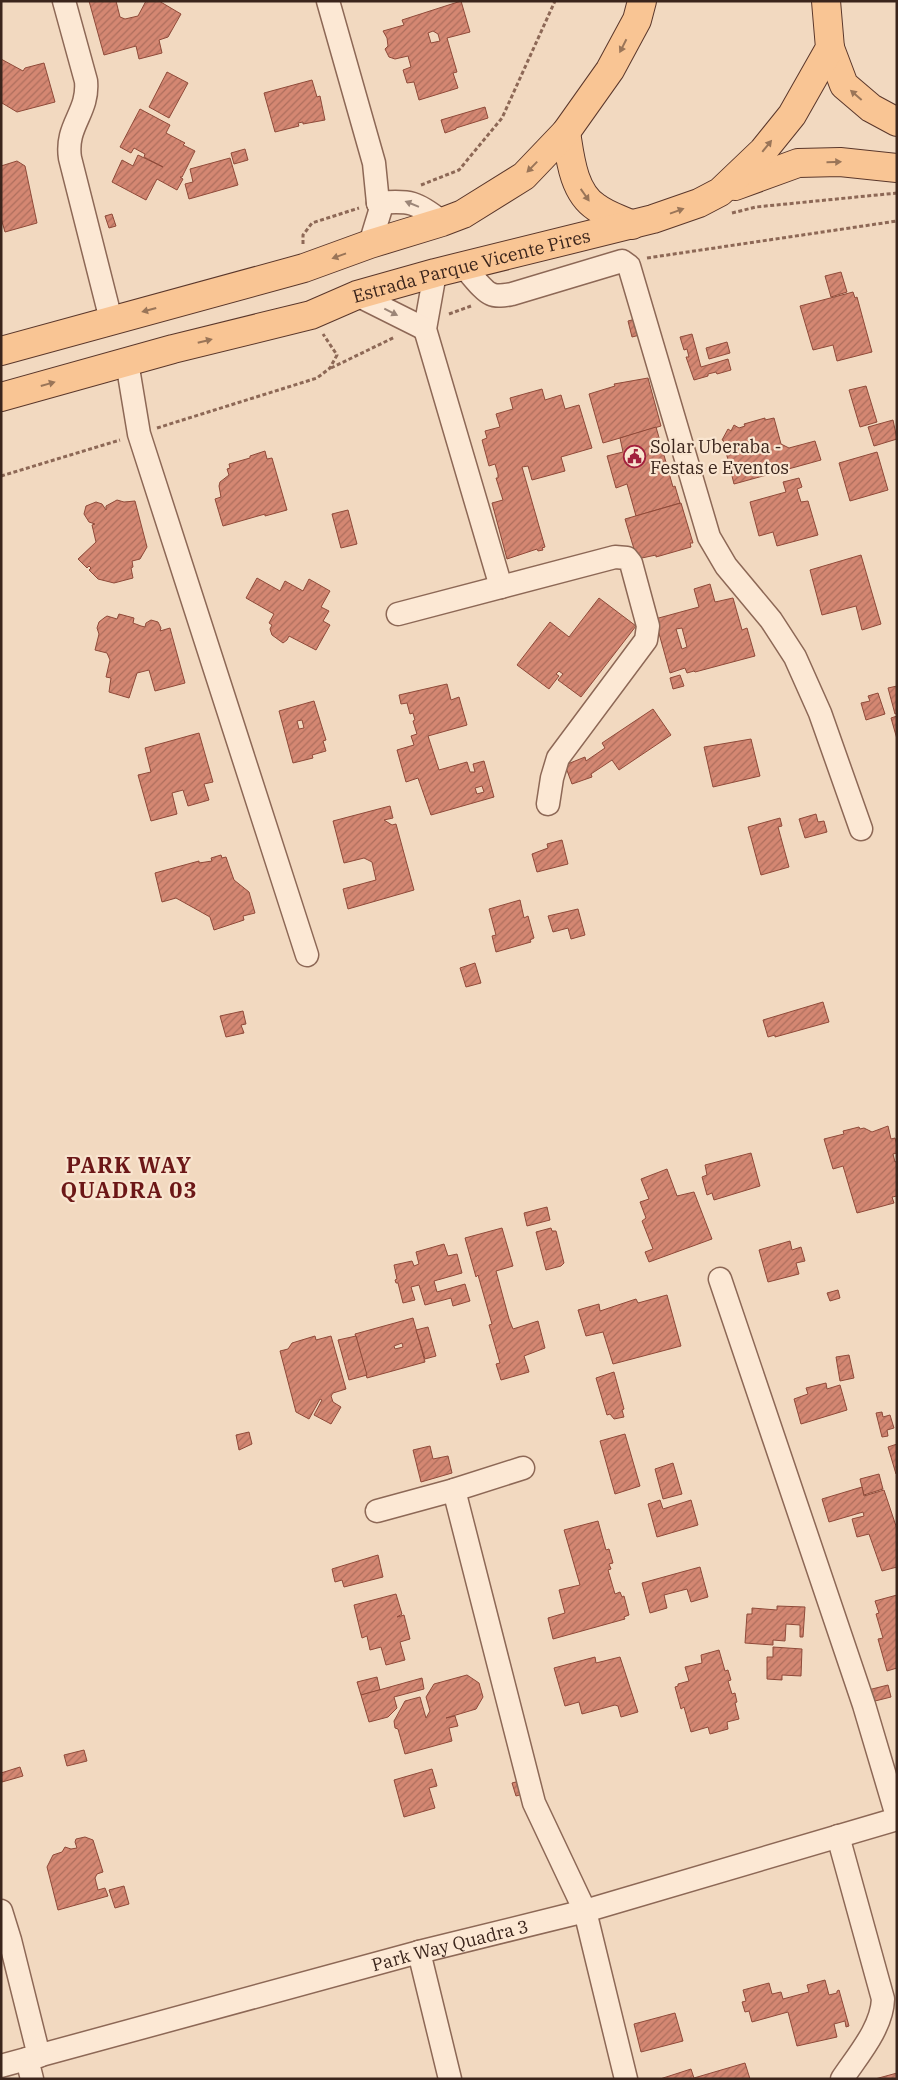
<svg xmlns="http://www.w3.org/2000/svg" width="898" height="2080" viewBox="0 0 898 2080" font-family="'IBM Plex Serif',serif">
<style>
.building{fill:url(#building-hatch);stroke:#8f4a39;fill-rule:evenodd}
.lines{fill:none;stroke-linecap:round;stroke-linejoin:round}
.minor-casing{stroke:#8d6856;stroke-width:25}
.major-casing{stroke:#5a372b;stroke-width:30}
.path{stroke:#8d6856;stroke-width:3;stroke-dasharray:4 2.5;stroke-linecap:butt}
.minor{stroke:#fce8d4;stroke-width:22}
.major{stroke:#f9c594;stroke-width:28}
.oneway{fill:#9a7558}
.oneway2{fill:#9c8678}
.labels{text-anchor:middle;dominant-baseline:central;stroke-width:4.5;stroke-linejoin:round;paint-order:stroke}
.street-label{font-size:18px;fill:#3b251c;stroke:#f9e5d0}
.poi-label{font-size:18px;fill:#3b251c;stroke:#f9e5d0;text-anchor:start}
.district-label{font-size:22px;font-weight:bold;letter-spacing:1px;fill:#6c1717;stroke:#f9e5d0}
</style>
<defs>
<pattern id="building-hatch" width="6" height="6" patternUnits="userSpaceOnUse" patternTransform="scale(1.25)"><rect width="6" height="6" fill="#d48772"/><path d="M-1 1l2-2M0 6l6-6M5 7l2-2" fill="none" stroke="#ad6e5d"/></pattern>
</defs>
<rect width="100%" height="100%" fill="#f2d9c0"/>
<g class="building">
<path d="M 89,1 L 116,1 L 120,17 L 125,19 L 138,16 L 146,1 L 159,1 L 181,14 L 168,37 L 159,40 L 162,53 L 139,59 L 136,46 L 104,55 Z"/>
<path d="M 461,1 L 470,32 L 447,38 L 457,72 L 453,73 L 458,88 L 419,100 L 414,82 L 407,83 L 403,70 L 411,67 L 408,56 L 395,59 L 389,57 L 385,49 L 388,46 L 387,38 L 383,31 L 404,25 L 402,20 ZM 433,31 L 438,34 L 440,41 L 431,43 L 428,33 Z"/>
<path d="M 1,59 L 23,71 L 25,68 L 44,63 L 55,102 L 17,112 L 2,103 L 1,105 Z"/>
<path d="M 167,72 L 188,83 L 169,118 L 149,107 Z"/>
<path d="M 312,80 L 317,97 L 320,96 L 325,120 L 303,124 L 303,122 L 298,123 L 299,126 L 275,132 L 264,93 Z"/>
<path d="M 485,107 L 488,118 L 456,128 L 456,129 L 445,133 L 441,120 Z"/>
<path d="M 140,109 L 170,125 L 166,133 L 185,143 L 183,145 L 195,151 L 182,177 L 180,177 L 183,179 L 177,190 L 157,179 L 146,200 L 112,182 L 122,160 L 133,166 L 138,155 L 163,167 L 144,157 L 145,154 L 134,148 L 131,153 L 120,147 Z"/>
<path d="M 245,149 L 248,160 L 234,164 L 231,153 Z"/>
<path d="M 230,158 L 238,185 L 189,199 L 185,184 L 193,182 L 190,169 Z"/>
<path d="M 17,161 L 25,166 L 37,223 L 5,232 L 1,218 L 1,166 Z"/>
<path d="M 112,214 L 116,226 L 109,228 L 105,216 Z"/>
<path d="M 841,272 L 847,292 L 831,297 L 825,276 Z"/>
<path d="M 853,292 L 855,298 L 857,297 L 872,352 L 837,361 L 833,345 L 813,350 L 800,306 Z"/>
<path d="M 651,315 L 655,331 L 632,337 L 628,321 Z"/>
<path d="M 692,334 L 701,367 L 728,359 L 731,370 L 717,374 L 716,372 L 708,374 L 708,376 L 694,380 L 686,357 L 689,357 L 687,349 L 684,350 L 680,337 Z"/>
<path d="M 727,342 L 730,353 L 709,359 L 706,348 Z"/>
<path d="M 648,378 L 661,426 L 603,443 L 589,394 L 615,386 L 614,384 Z"/>
<path d="M 866,386 L 877,422 L 860,427 L 849,390 Z"/>
<path d="M 542,389 L 545,400 L 561,395 L 565,409 L 579,405 L 592,448 L 561,457 L 565,471 L 532,480 L 528,466 L 522,467 L 545,547 L 542,548 L 543,550 L 538,551 L 537,549 L 507,559 L 492,503 L 503,500 L 496,478 L 498,478 L 498,474 L 495,464 L 489,466 L 482,440 L 487,438 L 485,431 L 500,427 L 496,414 L 513,409 L 510,398 Z"/>
<path d="M 765,418 L 765,420 L 774,418 L 781,444 L 789,448 L 815,441 L 821,460 L 734,484 L 725,448 L 722,446 L 724,441 L 722,440 L 728,429 L 731,431 L 734,425 L 739,428 L 745,426 L 744,424 Z"/>
<path d="M 893,420 L 897,439 L 874,446 L 868,427 Z"/>
<path d="M 656,427 L 673,487 L 675,486 L 680,503 L 636,516 L 627,484 L 616,488 L 607,456 L 623,452 L 620,438 Z"/>
<path d="M 265,451 L 267,459 L 272,458 L 287,510 L 265,516 L 265,514 L 223,526 L 215,499 L 221,497 L 219,486 L 220,482 L 229,475 L 227,469 L 230,468 L 229,464 L 250,458 L 250,456 Z"/>
<path d="M 877,452 L 888,490 L 850,501 L 839,463 Z"/>
<path d="M 799,478 L 802,487 L 797,489 L 801,502 L 808,501 L 818,535 L 777,546 L 773,532 L 759,536 L 750,502 L 786,492 L 783,482 Z"/>
<path d="M 117,500 L 124,502 L 135,501 L 147,547 L 140,559 L 132,561 L 133,567 L 131,568 L 133,578 L 114,583 L 98,579 L 89,570 L 91,568 L 89,566 L 87,568 L 78,559 L 96,542 L 92,525 L 95,524 L 89,522 L 84,514 L 86,506 L 96,502 L 102,504 L 106,510 L 106,506 Z"/>
<path d="M 681,503 L 693,543 L 690,543 L 691,547 L 656,557 L 656,555 L 637,559 L 625,519 Z"/>
<path d="M 348,510 L 357,544 L 341,548 L 332,514 Z"/>
<path d="M 861,555 L 881,624 L 862,630 L 856,606 L 822,615 L 810,570 Z"/>
<path d="M 257,578 L 280,591 L 285,581 L 303,591 L 309,579 L 330,591 L 321,607 L 329,611 L 323,621 L 330,625 L 316,650 L 289,636 L 287,640 L 283,643 L 272,635 L 270,629 L 272,625 L 269,623 L 274,614 L 246,598 Z"/>
<path d="M 710,584 L 715,602 L 733,598 L 742,630 L 747,628 L 755,656 L 695,672 L 694,671 L 687,673 L 685,668 L 670,673 L 655,619 L 699,607 L 694,589 ZM 682,628 L 687,647 L 682,649 L 676,629 Z"/>
<path d="M 599,598 L 636,626 L 581,697 L 558,680 L 563,674 L 559,671 L 556,674 L 559,676 L 549,689 L 517,665 L 550,622 L 569,637 Z"/>
<path d="M 119,614 L 134,618 L 133,623 L 141,626 L 145,627 L 146,623 L 151,620 L 158,622 L 161,628 L 160,631 L 170,628 L 185,683 L 155,691 L 149,670 L 137,673 L 129,698 L 109,692 L 111,678 L 106,677 L 110,660 L 107,653 L 95,650 L 99,634 L 97,628 L 99,622 L 104,618 L 107,616 L 117,619 Z"/>
<path d="M 680,675 L 684,686 L 673,689 L 670,678 Z"/>
<path d="M 447,684 L 451,700 L 459,697 L 467,725 L 428,736 L 439,770 L 467,762 L 470,772 L 475,772 L 473,764 L 484,761 L 494,797 L 431,815 L 418,778 L 406,782 L 397,750 L 414,745 L 411,736 L 417,734 L 413,721 L 415,720 L 413,713 L 410,714 L 407,703 L 401,704 L 399,695 ZM 482,786 L 484,792 L 477,794 L 475,788 Z"/>
<path d="M 897,686 L 897,713 L 895,714 L 888,688 Z"/>
<path d="M 878,693 L 885,714 L 866,720 L 861,703 L 870,701 L 868,696 Z"/>
<path d="M 314,701 L 326,740 L 323,741 L 326,751 L 312,755 L 313,758 L 293,763 L 279,711 ZM 302,720 L 304,728 L 299,729 L 297,721 Z"/>
<path d="M 653,709 L 671,735 L 619,770 L 612,760 L 591,774 L 592,777 L 572,784 L 565,765 L 585,757 L 586,761 L 605,748 L 602,743 Z"/>
<path d="M 897,716 L 897,739 L 891,718 Z"/>
<path d="M 199,733 L 213,782 L 204,784 L 209,800 L 188,806 L 183,790 L 172,793 L 177,814 L 151,821 L 138,775 L 151,772 L 145,748 Z"/>
<path d="M 751,739 L 760,776 L 713,787 L 704,747 Z"/>
<path d="M 390,806 L 393,818 L 384,820 L 392,825 L 396,824 L 414,890 L 348,909 L 343,889 L 376,880 L 372,862 L 364,858 L 344,863 L 333,821 Z"/>
<path d="M 816,814 L 818,822 L 824,821 L 827,832 L 805,838 L 799,819 Z"/>
<path d="M 780,818 L 782,826 L 778,827 L 789,867 L 761,875 L 748,827 Z"/>
<path d="M 562,840 L 568,864 L 537,872 L 532,854 L 548,848 L 547,844 Z"/>
<path d="M 221,855 L 222,858 L 226,857 L 234,880 L 249,892 L 255,913 L 243,916 L 244,920 L 214,930 L 210,917 L 176,898 L 162,902 L 155,873 L 199,861 L 199,863 L 212,861 L 211,858 Z"/>
<path d="M 520,900 L 524,918 L 528,916 L 534,938 L 530,940 L 531,942 L 496,952 L 492,936 L 496,935 L 489,909 Z"/>
<path d="M 578,909 L 585,935 L 571,939 L 568,928 L 553,932 L 548,916 Z"/>
<path d="M 475,963 L 481,983 L 466,987 L 460,968 Z"/>
<path d="M 823,1002 L 829,1022 L 775,1037 L 775,1035 L 768,1037 L 763,1020 Z"/>
<path d="M 243,1011 L 246,1024 L 241,1025 L 244,1033 L 226,1037 L 220,1016 Z"/>
<path d="M 888,1126 L 891,1139 L 895,1138 L 897,1146 L 897,1153 L 893,1154 L 895,1162 L 897,1161 L 897,1196 L 892,1197 L 894,1203 L 857,1213 L 843,1166 L 833,1169 L 824,1139 L 844,1134 L 843,1131 L 859,1127 L 860,1129 L 864,1128 L 872,1132 Z"/>
<path d="M 751,1153 L 760,1186 L 714,1200 L 712,1193 L 707,1195 L 702,1177 L 707,1175 L 705,1165 Z"/>
<path d="M 667,1169 L 677,1196 L 694,1192 L 712,1239 L 649,1262 L 645,1252 L 653,1249 L 642,1221 L 646,1218 L 640,1202 L 649,1199 L 641,1179 Z"/>
<path d="M 547,1207 L 550,1220 L 527,1226 L 524,1213 Z"/>
<path d="M 502,1228 L 513,1266 L 496,1271 L 509,1319 L 513,1329 L 538,1321 L 545,1348 L 524,1356 L 529,1372 L 501,1380 L 496,1364 L 500,1363 L 489,1325 L 492,1324 L 478,1275 L 476,1277 L 465,1238 Z"/>
<path d="M 551,1228 L 552,1231 L 556,1231 L 564,1263 L 561,1266 L 546,1270 L 536,1232 Z"/>
<path d="M 790,1241 L 792,1250 L 801,1247 L 805,1261 L 796,1263 L 799,1274 L 768,1282 L 759,1250 Z"/>
<path d="M 444,1244 L 448,1256 L 457,1254 L 462,1273 L 434,1281 L 437,1292 L 465,1284 L 470,1301 L 453,1306 L 451,1298 L 425,1305 L 419,1285 L 411,1287 L 415,1300 L 403,1303 L 398,1283 L 396,1283 L 395,1280 L 397,1279 L 394,1265 L 412,1261 L 414,1266 L 419,1264 L 416,1252 Z"/>
<path d="M 838,1290 L 840,1298 L 830,1301 L 827,1293 Z"/>
<path d="M 667,1295 L 681,1346 L 613,1364 L 603,1332 L 586,1336 L 578,1310 L 599,1304 L 600,1311 L 636,1299 L 638,1303 Z"/>
<path d="M 413,1318 L 425,1362 L 367,1378 L 355,1334 ZM 402,1343 L 403,1347 L 395,1349 L 394,1346 Z"/>
<path d="M 428,1327 L 436,1356 L 425,1359 L 416,1330 Z"/>
<path d="M 315,1336 L 316,1340 L 331,1336 L 346,1389 L 333,1393 L 331,1396 L 333,1402 L 341,1407 L 331,1424 L 314,1415 L 322,1400 L 320,1399 L 309,1419 L 296,1412 L 280,1351 L 288,1349 L 292,1343 Z"/>
<path d="M 356,1336 L 367,1375 L 349,1380 L 338,1340 Z"/>
<path d="M 849,1355 L 854,1378 L 840,1381 L 836,1357 Z"/>
<path d="M 614,1372 L 624,1409 L 622,1410 L 624,1417 L 614,1419 L 610,1414 L 607,1415 L 596,1378 Z"/>
<path d="M 826,1383 L 827,1389 L 840,1385 L 847,1410 L 801,1424 L 794,1399 L 808,1394 L 806,1388 Z"/>
<path d="M 882,1412 L 883,1417 L 890,1415 L 894,1428 L 887,1430 L 888,1436 L 882,1437 L 876,1413 Z"/>
<path d="M 249,1432 L 252,1444 L 239,1450 L 236,1435 Z"/>
<path d="M 625,1434 L 640,1486 L 615,1494 L 600,1441 Z"/>
<path d="M 897,1444 L 897,1474 L 896,1474 L 888,1447 Z"/>
<path d="M 430,1446 L 433,1459 L 448,1456 L 452,1473 L 421,1482 L 413,1450 Z"/>
<path d="M 673,1463 L 682,1494 L 663,1499 L 655,1469 Z"/>
<path d="M 879,1474 L 883,1489 L 864,1495 L 860,1479 Z"/>
<path d="M 862,1487 L 864,1496 L 884,1490 L 897,1529 L 897,1567 L 882,1571 L 869,1534 L 857,1537 L 852,1519 L 864,1516 L 863,1512 L 829,1522 L 822,1499 Z"/>
<path d="M 660,1500 L 663,1509 L 691,1500 L 698,1525 L 657,1537 L 648,1504 Z"/>
<path d="M 598,1521 L 606,1550 L 609,1549 L 613,1563 L 609,1564 L 611,1569 L 608,1570 L 615,1594 L 620,1592 L 622,1597 L 624,1596 L 629,1615 L 624,1617 L 625,1619 L 553,1639 L 548,1618 L 565,1613 L 559,1590 L 580,1585 L 564,1530 Z"/>
<path d="M 378,1555 L 383,1577 L 344,1587 L 342,1580 L 335,1582 L 332,1569 Z"/>
<path d="M 700,1567 L 708,1597 L 691,1602 L 687,1589 L 664,1595 L 667,1608 L 650,1613 L 642,1583 Z"/>
<path d="M 396,1594 L 402,1614 L 397,1617 L 404,1615 L 410,1639 L 400,1642 L 405,1660 L 386,1665 L 381,1647 L 370,1650 L 367,1636 L 362,1638 L 354,1605 Z"/>
<path d="M 897,1595 L 897,1668 L 887,1671 L 878,1639 L 883,1638 L 876,1614 L 879,1613 L 875,1601 Z"/>
<path d="M 777,1606 L 805,1607 L 803,1637 L 800,1637 L 800,1625 L 786,1624 L 785,1641 L 773,1640 L 773,1645 L 745,1643 L 747,1614 L 752,1614 L 752,1608 L 777,1610 Z"/>
<path d="M 773,1647 L 802,1649 L 801,1676 L 782,1675 L 782,1680 L 767,1679 L 767,1657 L 773,1657 Z"/>
<path d="M 719,1650 L 725,1671 L 728,1670 L 731,1680 L 728,1681 L 732,1694 L 735,1693 L 737,1702 L 735,1703 L 739,1719 L 727,1722 L 728,1729 L 710,1734 L 708,1727 L 691,1732 L 684,1707 L 681,1709 L 675,1687 L 678,1686 L 678,1684 L 689,1681 L 685,1667 L 702,1663 L 701,1655 Z"/>
<path d="M 595,1657 L 596,1663 L 620,1657 L 638,1712 L 621,1717 L 618,1706 L 615,1705 L 582,1714 L 579,1702 L 565,1706 L 554,1668 Z"/>
<path d="M 467,1675 L 479,1683 L 483,1697 L 476,1709 L 446,1718 L 455,1716 L 458,1726 L 449,1728 L 452,1741 L 405,1754 L 398,1729 L 395,1728 L 394,1721 L 405,1701 L 420,1697 L 426,1718 L 430,1711 L 426,1697 L 434,1684 Z"/>
<path d="M 377,1677 L 380,1690 L 361,1695 L 357,1682 Z"/>
<path d="M 422,1678 L 424,1689 L 394,1697 L 397,1708 L 388,1717 L 369,1722 L 361,1695 Z"/>
<path d="M 888,1685 L 891,1697 L 867,1703 L 864,1691 Z"/>
<path d="M 84,1750 L 87,1761 L 67,1766 L 64,1755 Z"/>
<path d="M 20,1767 L 23,1776 L 2,1782 L 1,1773 Z"/>
<path d="M 432,1769 L 437,1786 L 429,1788 L 435,1808 L 404,1817 L 394,1780 Z"/>
<path d="M 524,1780 L 527,1793 L 516,1796 L 512,1783 Z"/>
<path d="M 85,1837 L 93,1840 L 103,1872 L 97,1874 L 95,1878 L 98,1890 L 105,1888 L 108,1896 L 58,1910 L 47,1867 L 53,1855 L 62,1852 L 65,1847 L 71,1849 L 77,1848 L 75,1842 L 76,1839 Z"/>
<path d="M 124,1886 L 129,1904 L 115,1908 L 109,1890 Z"/>
<path d="M 825,1980 L 829,1995 L 837,1993 L 837,1991 L 839,1990 L 849,2026 L 846,2027 L 845,2021 L 834,2024 L 837,2037 L 797,2046 L 788,2012 L 752,2022 L 749,2011 L 745,2012 L 742,2002 L 746,2001 L 743,1990 L 769,1983 L 772,1994 L 781,1992 L 783,1999 L 809,1992 L 807,1985 Z"/>
<path d="M 675,2013 L 683,2041 L 641,2052 L 634,2024 Z"/>
<path d="M 745,2063 L 750,2079 L 660,2079 L 691,2069 L 694,2078 Z"/>
<path d="M 897,2073 L 897,2079 L 875,2079 Z"/>
</g>
<g class="lines">
<defs>
<g id="minor">
<path d="M 64,1 L 86,81 C 89,113 65,125 70,158 L 111,320"/>
<path d="M 328,1 L 374,163 L 378,203 L 381,208 L 370,244"/>
<path d="M 378,203 C 410,200 417,202 442,222"/>
<path d="M 464,267 C 471,274 483,291 491,294 C 497,297 506,295 512,294 L 622,261 L 629,266 L 709,537 L 726,566 L 771,620 L 795,657 L 820,713 L 861,829"/>
<path d="M 435,273 L 425,329 L 501,587"/>
<path d="M 357,295 L 425,329"/>
<path d="M 127,362 L 139,434 L 307,955"/>
<path d="M 398,614 L 615,557 L 627,558 L 631,563 L 648,626 L 646,640 L 558,758 L 552,778 L 548,804"/>
<path d="M 720,1279 L 864,1705 L 897,1816"/>
<path d="M 523,1468 L 454,1490 L 534,1803 L 585,1911 L 626,2079"/>
<path d="M 377,1511 L 454,1490"/>
<path d="M 838,1836 L 883,1999 C 882,2028 858,2055 842,2079"/>
<path d="M 1,1911 L 10,1940 L 39,2056"/>
<path d="M 419,1952 L 450,2079"/>
<path d="M 27,2059 L 32,2079"/>
<path id="s1" d="M 1,2066 L 419,1952 L 585,1911 L 897,1819"/>
</g>
<g id="major">
<path d="M 830,48 L 844,85 L 871,108 L 897,122"/>
<path d="M 566,132 C 570,157 573,192 596,207 C 606,215 620,219 632,225"/>
<path d="M 735,186 L 798,163 L 840,162 L 897,168"/>
<path d="M 1,351 L 304,268 L 370,244 L 442,222 L 463,214 L 524,176 L 566,132 L 610,70 L 637,20 L 642,1"/>
<path id="s2" d="M 1,397 L 173,349 L 311,315 L 357,295 L 435,273 L 653,219 L 699,203 L 720,192 L 763,151 L 792,115 L 830,48 L 826,1"/>
</g>
</defs>
<use href="#minor" class="minor-casing"/>
<use href="#major" class="major-casing"/>
<g class="path">
<path d="M 421,185 L 459,170 L 502,118 L 555,1"/>
<path d="M 732,213 L 756,207 L 897,193"/>
<path d="M 303,244 L 303,235 L 312,223 L 359,208"/>
<path d="M 647,258 L 897,221"/>
<path d="M 449,314 L 471,306"/>
<path d="M 331,368 L 395,337"/>
<path d="M 157,428 L 317,378 L 330,368 L 337,355 L 323,334"/>
<path d="M 1,476 L 120,440"/>
</g>
<use href="#minor" class="minor"/>
<use href="#major" class="major"/>
</g>
<defs><path id="oneway-solid" d="M-6-.8H1V-3.2L6.5 0L1 3.2V.8H-6Z" transform="scale(1.25)"/></defs>
<g class="oneway">
<use href="#oneway-solid" transform="translate(623 46) rotate(117)"/>
<use href="#oneway-solid" transform="translate(856 95) rotate(-139)"/>
<use href="#oneway-solid" transform="translate(767 146) rotate(-51)"/>
<use href="#oneway-solid" transform="translate(834 162) rotate(-1)"/>
<use href="#oneway-solid" transform="translate(532 167) rotate(134)"/>
<use href="#oneway-solid" transform="translate(585 195) rotate(55)"/>
<use href="#oneway-solid" transform="translate(677 211) rotate(-20)"/>
<use href="#oneway-solid" transform="translate(339 256) rotate(160)"/>
<use href="#oneway-solid" transform="translate(149 310) rotate(165)"/>
<use href="#oneway-solid" transform="translate(205 341) rotate(-14)"/>
<use href="#oneway-solid" transform="translate(48 384) rotate(-16)"/>
</g>
<g class="oneway2">
<use href="#oneway-solid" transform="translate(412 204) rotate(-158)"/>
<use href="#oneway-solid" transform="translate(391 312) rotate(27)"/>
</g>
<defs>
<symbol id="civic-ring" viewBox="-11 -11 22 22"><circle r="9.5" fill="#f9e5d0" stroke="#a2203c" stroke-width="1.5"/><path d="M-.6-6.5H3V-4.5H.6V-3L4-1V1h2V6H-6V1h2V-1L-.6-3ZM-1.2 2.5V6h2.4V2.5Z" fill="#a2203c"/></symbol>
</defs>
<g fill-rule="evenodd">
<use href="#civic-ring" x="622" y="444" width="25" height="25"/>
</g>
<g class="labels">
<g class="street-label">
<text stroke="none"><textPath href="#s2" startOffset="489">Estrada Parque Vicente Pires</textPath></text>
<text stroke="none"><textPath href="#s1" startOffset="465">Park Way Quadra 3</textPath></text>
</g>
<g class="poi-label">
<text x="650" y="446">Solar Uberaba -<tspan x="650" dy="21">Festas e Eventos</tspan></text>
</g>
<g class="district-label">
<text x="129" y="1164">PARK WAY<tspan x="129" dy="25">QUADRA 03</tspan></text>
</g>
</g>
<rect width="898" height="2080" fill="none" stroke="#3b251c" stroke-width="5"/>
</svg>
